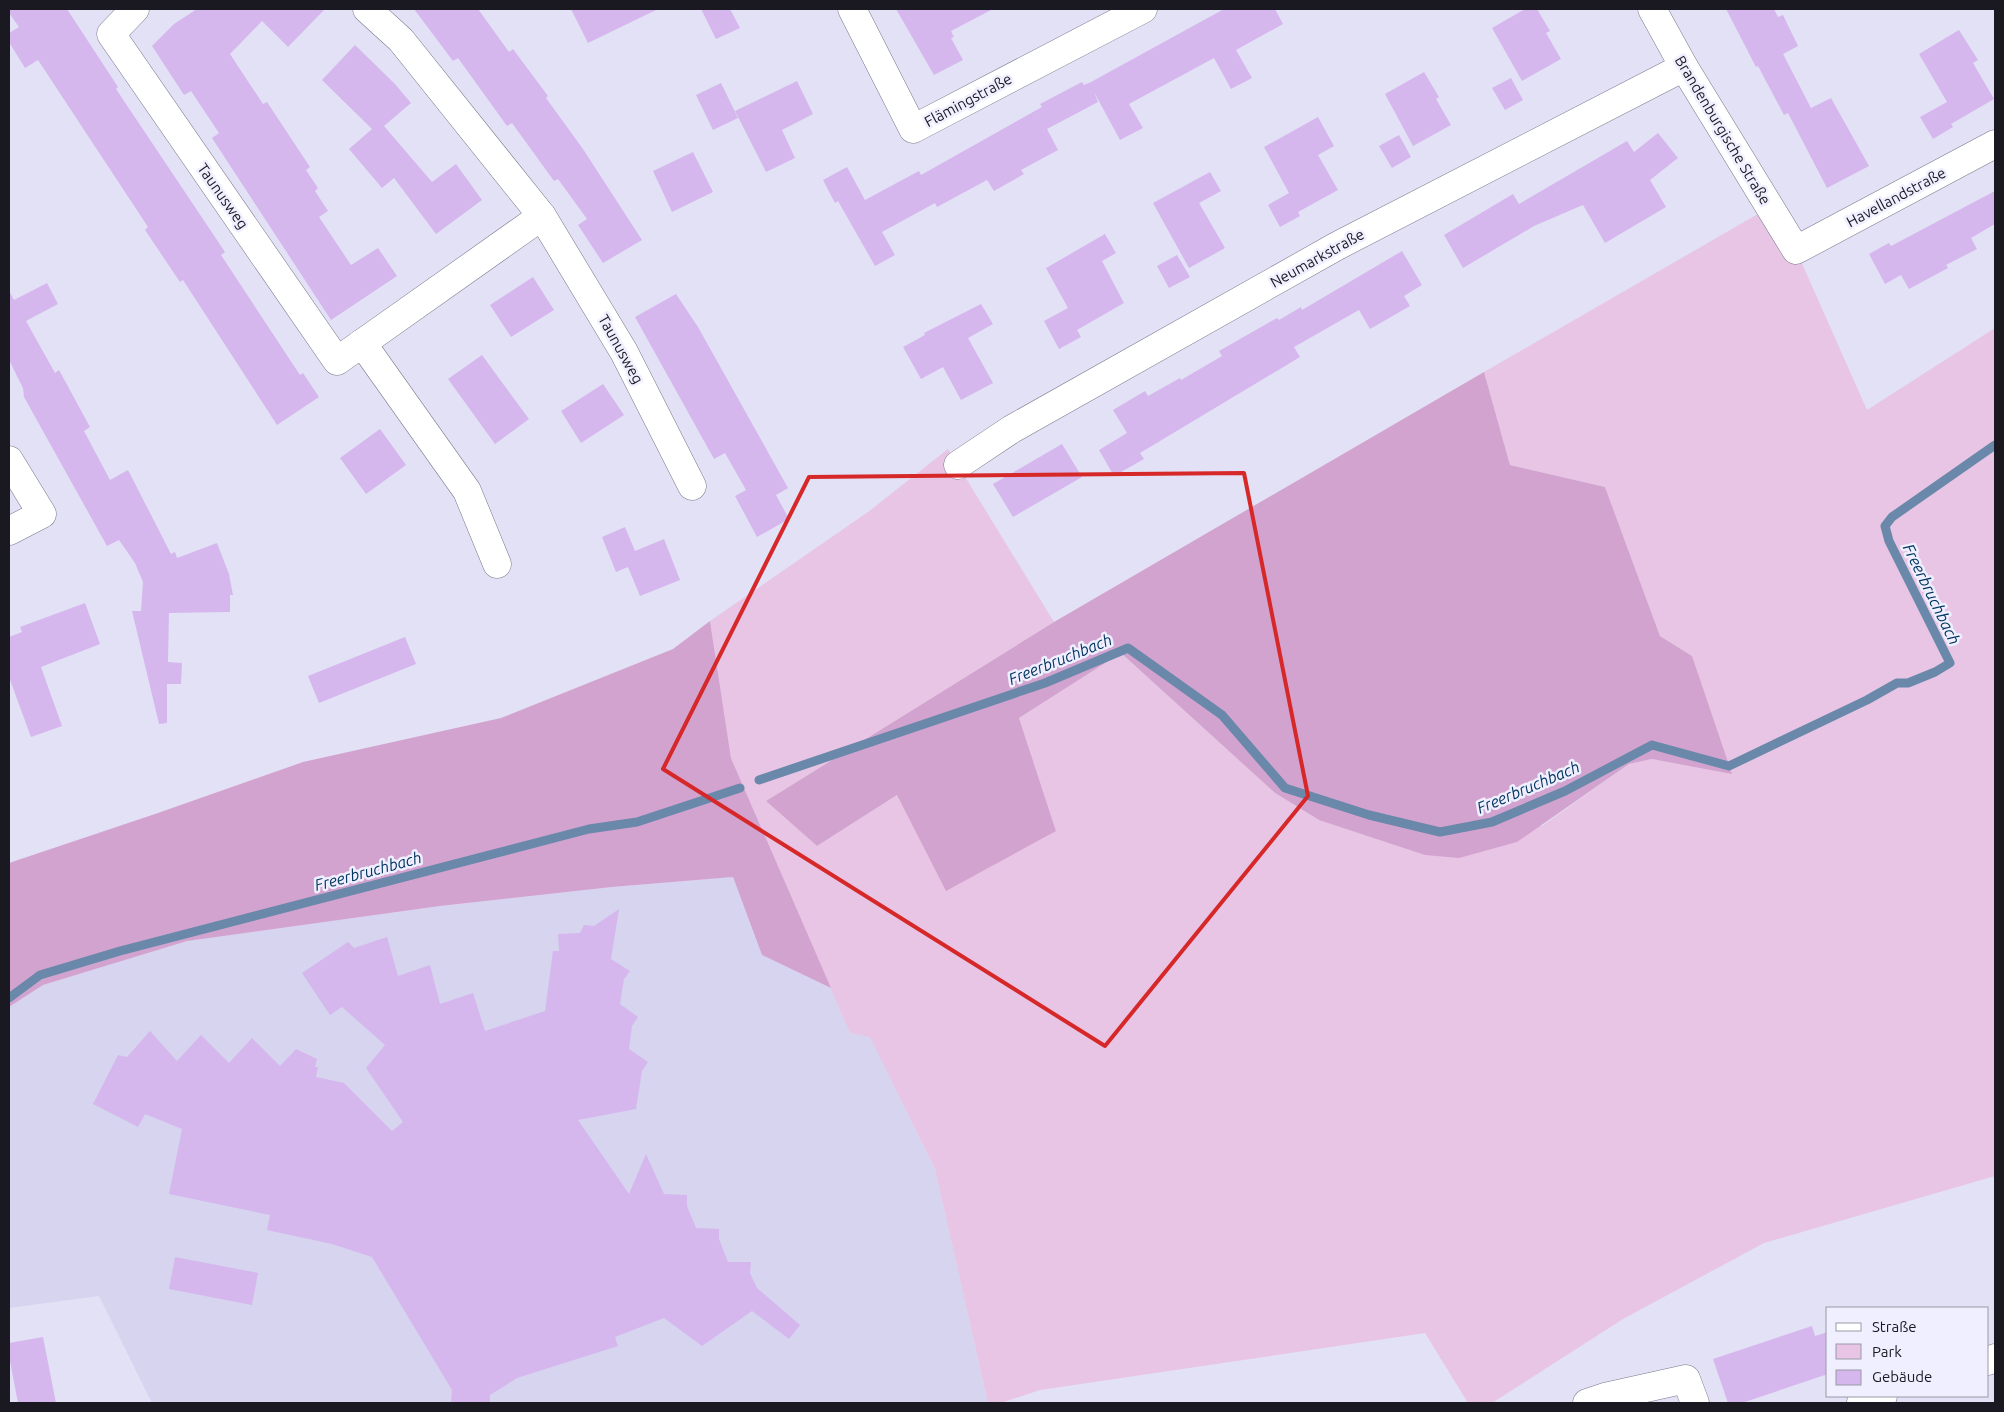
<svg xmlns="http://www.w3.org/2000/svg" width="2004" height="1412" viewBox="0 0 2004 1412" font-family="Ubuntu,sans-serif">
<style>
.built{fill:#d6d4ef}
.green{fill:#e8c5e4}
.forest{fill:#d3a3cf}
.lines{fill:none;stroke-linecap:round;stroke-linejoin:round}
.stream{stroke:#6988aa;stroke-width:9}
.building{fill:#d5b7ee}
.minor-casing{stroke:#79788a;stroke-width:29}
.minor{stroke:#fff;stroke-width:28}
.marked{fill:none;stroke:#d62828;stroke-width:4;stroke-linejoin:round}
.labels{text-anchor:middle;dominant-baseline:central;stroke-width:5;stroke-linejoin:round;paint-order:stroke}
.street-label{font-size:15px;fill:#1a1921;stroke:#f0efff}
.water-label{font-size:16px;font-style:italic;fill:#033660;stroke:#f0efff}
</style>
<rect width="100%" height="100%" fill="#e3e1f5"/>
<path class="built" d="M 733,877 L 762,955 L 831,988 L 850,1033 L 870,1036 L 935,1169 L 988,1403 L 152,1403 L 99,1296 L 9,1308 L 9,1007 L 43,985 L 186,941 L 440,906 L 612,887 Z"/>
<path class="green" d="M 1770,207 L 1796,250 L 1867,410 L 1995,328 L 1995,1176 L 1764,1243 L 1623,1319 L 1492,1403 L 1468,1403 L 1425,1333 L 1040,1390 L 1001,1403 L 988,1403 L 935,1169 L 870,1037 L 850,1033 L 731,758 L 710,621 L 868,512 L 948,449 L 1054,622 L 766,801 L 817,846 L 897,795 L 1056,831 L 1019,718 L 1121,653 L 1275,793 L 1319,820 L 1542,826 L 1629,764 L 1652,759 L 1679,763 L 1692,656 L 1660,636 L 1605,487 L 1510,465 L 1484,372 Z"/>
<g class="forest">
<path d="M 1484,372 L 1510,465 L 1605,487 L 1660,636 L 1692,656 L 1732,774 L 1652,759 L 1629,764 L 1517,842 L 1459,858 L 1425,855 L 1319,820 L 1275,793 L 1121,653 L 1019,718 L 1056,831 L 946,891 L 897,795 L 817,846 L 766,801 L 1054,622 Z"/>
<path d="M 710,621 L 731,758 L 831,988 L 762,955 L 733,877 L 612,887 L 440,906 L 187,941 L 43,985 L 9,1007 L 9,863 L 158,813 L 303,762 L 501,718 L 673,649 Z"/>
</g>
<g class="lines">
<g class="stream">
<path d="M 759,780 L 1045,683 L 1128,648 L 1222,715 L 1285,788 L 1369,815 L 1440,832 L 1492,822 L 1565,791 L 1652,745 L 1729,766 L 1867,700 L 1897,683 L 1908,683 L 1935,672 L 1950,663 L 1889,541 L 1885,526 L 1892,517 L 1995,445"/>
<path d="M 9,998 L 40,975 L 120,951 L 589,829 L 637,822 L 740,788"/>
</g>
</g>
<g class="building">
<path d="M 9,9 L 67,9 L 118,87 L 116,89 L 225,252 L 221,255 L 300,375 L 303,373 L 319,397 L 277,425 L 183,280 L 180,282 L 145,230 L 148,227 L 38,60 L 25,68 L 9,42 L 9,33 L 19,27 L 9,13 Z"/>
<path d="M 197,9 L 325,9 L 288,47 L 262,21 L 230,54 L 263,104 L 267,102 L 310,167 L 306,170 L 318,188 L 315,191 L 328,211 L 319,217 L 351,265 L 378,248 L 397,276 L 331,320 L 212,138 L 219,133 L 191,91 L 184,95 L 152,46 L 174,24 Z"/>
<path d="M 414,9 L 478,9 L 509,52 L 513,49 L 548,96 L 546,98 L 583,149 L 642,240 L 603,263 L 578,225 L 587,219 L 558,179 L 554,181 L 512,123 L 507,126 L 458,58 L 453,61 Z"/>
<path d="M 571,9 L 658,9 L 588,43 Z"/>
<path d="M 701,9 L 730,9 L 740,28 L 716,39 Z"/>
<path d="M 896,9 L 993,9 L 951,31 L 954,37 L 951,38 L 963,60 L 934,75 Z"/>
<path d="M 1224,9 L 1275,9 L 1283,24 L 1236,50 L 1252,78 L 1231,89 L 1214,58 L 1129,104 L 1143,128 L 1120,140 L 1094,92 L 1098,102 L 1047,129 L 1058,150 L 1021,170 L 1024,174 L 994,191 L 987,180 L 937,207 L 935,203 L 882,232 L 895,255 L 875,266 L 838,201 L 835,203 L 823,180 L 847,167 L 865,200 L 919,171 L 921,175 L 1042,107 L 1040,104 L 1082,82 L 1084,85 L 1091,82 Z"/>
<path d="M 1525,9 L 1537,9 L 1550,31 L 1546,33 L 1561,59 L 1522,81 L 1492,28 Z"/>
<path d="M 1726,9 L 1774,9 L 1778,17 L 1783,15 L 1798,46 L 1783,54 L 1811,108 L 1831,98 L 1869,166 L 1827,188 L 1788,113 L 1784,115 L 1758,66 L 1756,67 Z"/>
<path d="M 1959,30 L 1978,60 L 1973,63 L 1994,99 L 1951,124 L 1953,127 L 1933,139 L 1920,117 L 1947,102 L 1919,54 Z"/>
<path d="M 355,45 L 395,84 L 411,103 L 384,126 L 432,182 L 456,164 L 482,200 L 436,234 L 394,178 L 382,188 L 349,149 L 372,129 L 322,80 Z"/>
<path d="M 1424,72 L 1439,97 L 1436,99 L 1451,125 L 1413,146 L 1385,94 Z"/>
<path d="M 1511,78 L 1523,100 L 1505,110 L 1492,88 Z"/>
<path d="M 797,81 L 813,114 L 782,130 L 795,158 L 766,172 L 735,111 Z"/>
<path d="M 721,83 L 738,118 L 713,130 L 696,95 Z"/>
<path d="M 1318,117 L 1334,146 L 1318,155 L 1338,190 L 1298,212 L 1300,216 L 1280,227 L 1268,205 L 1289,193 L 1264,147 Z"/>
<path d="M 1658,133 L 1678,158 L 1650,180 L 1666,207 L 1605,243 L 1583,205 L 1534,226 L 1463,268 L 1444,235 L 1513,194 L 1519,204 L 1627,141 L 1634,152 Z"/>
<path d="M 1399,135 L 1411,157 L 1392,168 L 1379,146 Z"/>
<path d="M 693,152 L 713,192 L 672,212 L 653,171 Z"/>
<path d="M 1210,172 L 1221,191 L 1199,203 L 1225,248 L 1189,268 L 1153,203 Z"/>
<path d="M 1995,191 L 1995,224 L 1971,238 L 1977,249 L 1946,265 L 1948,268 L 1909,289 L 1901,275 L 1885,284 L 1869,254 L 1889,243 L 1891,246 Z"/>
<path d="M 1105,234 L 1116,253 L 1102,261 L 1124,303 L 1077,330 L 1081,337 L 1059,349 L 1044,321 L 1068,308 L 1046,268 Z"/>
<path d="M 1402,251 L 1422,285 L 1404,296 L 1410,306 L 1370,329 L 1359,310 L 1294,347 L 1300,357 L 1140,453 L 1144,459 L 1114,476 L 1099,450 L 1127,433 L 1113,410 L 1145,391 L 1148,396 L 1180,378 L 1181,380 L 1222,356 L 1219,351 L 1277,318 L 1279,320 L 1301,307 L 1302,310 Z"/>
<path d="M 1177,255 L 1190,277 L 1169,288 L 1157,266 Z"/>
<path d="M 533,277 L 554,310 L 511,337 L 490,305 Z"/>
<path d="M 47,283 L 58,304 L 26,321 L 55,373 L 59,370 L 90,427 L 84,431 L 110,480 L 128,470 L 171,554 L 175,552 L 177,558 L 217,543 L 229,574 L 233,595 L 230,595 L 230,612 L 169,613 L 168,662 L 182,663 L 181,684 L 167,684 L 167,723 L 159,724 L 132,611 L 141,611 L 143,582 L 135,563 L 119,540 L 107,546 L 24,397 L 23,388 L 9,360 L 9,291 L 14,300 Z"/>
<path d="M 676,294 L 698,327 L 788,488 L 776,495 L 789,519 L 757,537 L 735,496 L 746,490 L 725,453 L 714,459 L 635,317 Z"/>
<path d="M 981,304 L 993,324 L 968,338 L 993,383 L 961,400 L 943,367 L 921,379 L 903,347 L 925,335 L 924,333 Z"/>
<path d="M 482,355 L 529,419 L 495,444 L 448,379 Z"/>
<path d="M 603,384 L 624,415 L 581,443 L 561,411 Z"/>
<path d="M 380,429 L 406,465 L 366,494 L 340,458 Z"/>
<path d="M 1062,444 L 1082,477 L 1013,517 L 993,484 Z"/>
<path d="M 625,527 L 635,551 L 664,539 L 680,580 L 640,596 L 628,567 L 616,572 L 602,537 Z"/>
<path d="M 85,603 L 100,644 L 41,667 L 62,726 L 31,737 L 9,677 L 9,637 L 22,632 L 20,627 Z"/>
<path d="M 405,637 L 416,664 L 319,703 L 308,676 Z"/>
<path d="M 619,909 L 611,959 L 630,971 L 624,979 L 620,1004 L 638,1017 L 632,1026 L 629,1049 L 648,1062 L 642,1071 L 636,1109 L 578,1120 L 629,1194 L 646,1154 L 664,1194 L 687,1195 L 687,1206 L 696,1228 L 719,1229 L 719,1239 L 728,1262 L 751,1262 L 750,1273 L 757,1288 L 800,1325 L 789,1339 L 752,1311 L 702,1346 L 664,1318 L 615,1337 L 618,1346 L 517,1378 L 490,1395 L 490,1403 L 451,1403 L 452,1390 L 372,1257 L 332,1244 L 267,1230 L 270,1215 L 169,1194 L 182,1129 L 145,1114 L 138,1127 L 93,1104 L 118,1055 L 127,1057 L 150,1031 L 177,1061 L 201,1035 L 229,1063 L 252,1038 L 280,1066 L 296,1049 L 317,1059 L 315,1067 L 318,1067 L 316,1077 L 344,1083 L 392,1131 L 403,1122 L 366,1068 L 385,1045 L 342,1007 L 330,1015 L 302,973 L 348,942 L 354,948 L 387,937 L 398,976 L 430,965 L 440,1004 L 473,993 L 485,1031 L 545,1011 L 553,951 L 559,951 L 558,934 L 580,933 L 584,925 L 594,926 Z"/>
<path d="M 175,1257 L 258,1273 L 252,1305 L 169,1289 Z"/>
<path d="M 1812,1326 L 1815,1336 L 1828,1332 L 1828,1374 L 1742,1403 L 1728,1403 L 1713,1359 Z"/>
<path d="M 43,1337 L 56,1403 L 18,1403 L 9,1356 L 9,1343 Z"/>
</g>
<g class="lines">
<defs>
<g id="minor">
<path d="M 135,9 L 111,34 L 337,361 L 542,216 L 401,40 L 367,9"/>
<path d="M 852,9 L 913,129 L 1143,9"/>
<path d="M 1652,9 L 1684,67 L 1796,250 L 1995,144"/>
<path d="M 542,216 L 624,352 L 692,486"/>
<path d="M 362,343 L 467,491 L 497,564"/>
<path d="M 9,460 L 42,514 L 9,531"/>
<path d="M 958,465 L 1012,429 L 1337,246 L 1684,67"/>
<path d="M 1988,1361 L 1995,1358"/>
<path d="M 1587,1403 L 1605,1397 L 1686,1379 L 1695,1403"/>
<path d="M 1861,1403 L 1883,1396"/>
</g>
</defs>
<use href="#minor" class="minor-casing"/>
<use href="#minor" class="minor"/>
</g>
<path class="marked" d="M 1244,473 L 1308,796 L 1105,1046 L 663,769 L 809,477 Z"/>
<g class="labels">
<g class="street-label">
<text transform="translate(968 100) rotate(-28)">Flämingstraße</text>
<text transform="translate(1723 130) rotate(59)">Brandenburgische Straße</text>
<text transform="translate(223 196) rotate(55)">Taunusweg</text>
<text transform="translate(1896 197) rotate(-28)">Havellandstraße</text>
<text transform="translate(1317 258) rotate(-29)">Neumarkstraße</text>
<text transform="translate(621 349) rotate(61)">Taunusweg</text>
</g>
<g class="water-label">
<text transform="translate(1932 594) rotate(64)">Freerbruchbach</text>
<text transform="translate(1060 659) rotate(-22)">Freerbruchbach</text>
<text transform="translate(1528 787) rotate(-23)">Freerbruchbach</text>
<text transform="translate(368 871) rotate(-15)">Freerbruchbach</text>
</g>
</g>
<rect width="2004" height="1412" fill="none" stroke="#1a1921" stroke-width="20"/>
<rect x="1826" y="1307" width="162" height="90" fill="#f0efff" stroke="#9a99a6"/>
<rect x="1836" y="1323" width="25" height="8" fill="#ffffff" stroke="#9a99a6"/>
<text x="1872" y="1332" font-size="15" fill="#1a1921">Straße</text>
<rect x="1836" y="1344" width="25" height="15" fill="#e8c5e4" stroke="#9a99a6"/>
<text x="1872" y="1357" font-size="15" fill="#1a1921">Park</text>
<rect x="1836" y="1370" width="25" height="15" fill="#d5b7ee" stroke="#9a99a6"/>
<text x="1872" y="1382" font-size="15" fill="#1a1921">Gebäude</text>
</svg>
